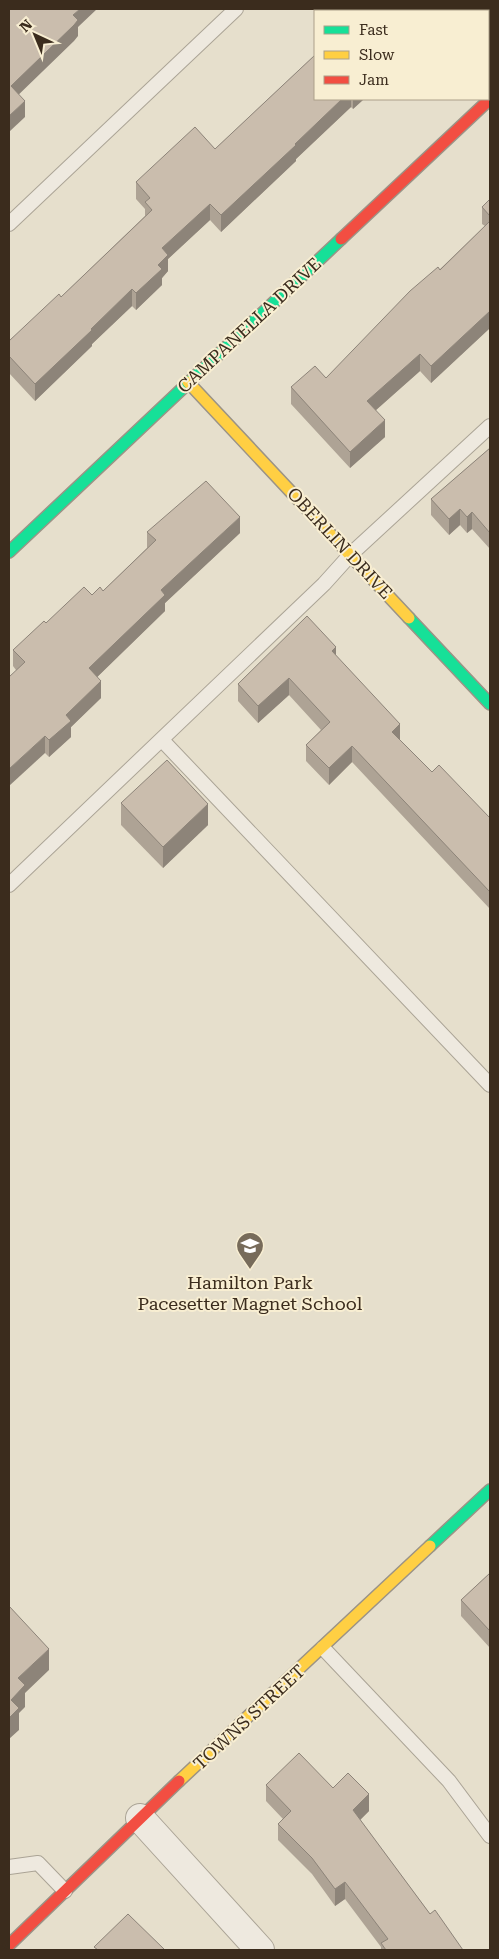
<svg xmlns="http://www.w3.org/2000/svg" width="499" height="1959" viewBox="0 0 499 1959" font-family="'Roboto Serif',serif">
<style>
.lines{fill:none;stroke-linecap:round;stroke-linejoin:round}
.lane-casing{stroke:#aba496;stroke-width:16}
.street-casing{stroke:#aba496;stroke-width:30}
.fast-casing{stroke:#9b9386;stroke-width:14}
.slow-casing{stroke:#9b9386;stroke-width:14}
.jam-casing{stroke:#9b9386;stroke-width:14}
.lane{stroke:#eee9df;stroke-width:14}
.street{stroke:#eee9df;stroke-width:28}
.fast{stroke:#16e098;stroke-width:11}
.slow{stroke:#ffcf43;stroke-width:11}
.jam{stroke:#f24e42;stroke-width:11}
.wall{fill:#aea395}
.shaded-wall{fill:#8d8479}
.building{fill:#cabdad;stroke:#8d8479}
.labels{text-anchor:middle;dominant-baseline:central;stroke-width:4;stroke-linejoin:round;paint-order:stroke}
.street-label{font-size:18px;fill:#3b2c1d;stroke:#f8eed2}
.poi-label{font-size:18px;fill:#3b2c1d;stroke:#f8eed2}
</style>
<rect width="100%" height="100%" fill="#e6dfcc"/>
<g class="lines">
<defs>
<g id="lane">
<path d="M 395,9 L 397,11"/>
<path d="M 9,224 L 236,9"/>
<path d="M 162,740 L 490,1085"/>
<path d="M 9,885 L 324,584 L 351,554 L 490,426"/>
<path d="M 323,1648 L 449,1781 L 490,1836"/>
<path d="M 9,1867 L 38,1863 L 65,1891"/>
</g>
<path id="street" d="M 140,1818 L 260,1950"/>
<g id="fast">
<path d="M 9,552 L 341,239"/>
<path d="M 409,618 L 490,704"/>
<path d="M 430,1546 L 490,1490"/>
</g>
<g id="slow">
<path d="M 188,382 L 409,618"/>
<path d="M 179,1781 L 430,1546"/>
</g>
<g id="jam">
<path d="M 341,239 L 490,99"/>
<path d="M 9,1945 L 179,1781"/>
</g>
</defs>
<use href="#lane" class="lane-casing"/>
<use href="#street" class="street-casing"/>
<use href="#fast" class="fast-casing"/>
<use href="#slow" class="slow-casing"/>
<use href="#jam" class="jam-casing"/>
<use href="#lane" class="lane"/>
<use href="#street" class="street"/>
<use href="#fast" class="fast"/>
<use href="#slow" class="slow"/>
<use href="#jam" class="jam"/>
</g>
<g class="wall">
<path d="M 315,52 L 315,99 L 364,99 L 353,109 L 351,107 L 296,159 L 296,161 L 221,232 L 210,220 L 168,259 L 168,271 L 162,278 L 162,285 L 136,310 L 132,306 L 92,344 L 92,346 L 35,401 L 9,373 L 9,341 L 61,297 L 145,216 L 145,209 L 136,199 L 136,182 L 215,149 L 315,55 Z"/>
<path d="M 490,199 L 490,328 L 431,383 L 420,371 L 376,410 L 385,437 L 350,468 L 291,404 L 291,387 L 326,378 L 485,226 L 482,224 L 482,207 Z"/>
<path d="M 490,448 L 490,549 L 472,529 L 467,533 L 460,525 L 449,535 L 431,515 L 431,499 Z"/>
<path d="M 147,532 L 240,533 L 165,603 L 165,611 L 97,677 L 101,698 L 71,727 L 71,737 L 49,757 L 45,753 L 16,670 L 13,666 L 13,650 L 46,623 L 92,595 L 103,591 L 147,548 Z"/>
<path d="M 336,656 L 400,740 L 432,772 L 490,818 L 490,909 L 352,762 L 329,785 L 306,761 L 306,745 L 321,730 L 289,695 L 258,723 L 238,701 L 238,684 Z"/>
<path d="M 121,803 L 208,825 L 163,868 L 121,825 Z"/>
<path d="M 490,1573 L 490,1648 L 461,1616 L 461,1600 Z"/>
<path d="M 266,1785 L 333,1788 L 369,1811 L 360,1820 L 430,1914 L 463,1950 L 381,1950 L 381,1947 L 345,1899 L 335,1906 L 312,1874 L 278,1840 L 278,1824 L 283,1819 L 266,1801 Z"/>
</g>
<g class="shaded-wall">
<path d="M 80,9 L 97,9 L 78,27 L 78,36 L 74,41 L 11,102 L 11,86 L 73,15 Z"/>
<path d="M 342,99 L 351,99 L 351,107 L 296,159 L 296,161 L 221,232 L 221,215 Z"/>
<path d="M 353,99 L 364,99 L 353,109 Z"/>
<path d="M 25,101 L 25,117 L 9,132 L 9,116 Z"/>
<path d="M 210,204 L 210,220 L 168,259 L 168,271 L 162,278 L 162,285 L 136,310 L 136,293 L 162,248 Z"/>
<path d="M 132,289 L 132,306 L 92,344 L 92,346 L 35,401 L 35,384 Z"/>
<path d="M 490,311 L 490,328 L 431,383 L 431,366 Z"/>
<path d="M 420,354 L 420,371 L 367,418 L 367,401 Z"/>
<path d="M 385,420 L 385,437 L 350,468 L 350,452 Z"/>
<path d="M 460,509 L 460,525 L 449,535 L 449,519 Z"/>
<path d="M 472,512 L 472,529 L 467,533 L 467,517 Z"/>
<path d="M 240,517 L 240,533 L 165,603 L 165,611 L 89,685 L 89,668 L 161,590 Z"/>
<path d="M 336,647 L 336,663 L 332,651 Z"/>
<path d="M 289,678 L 289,695 L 258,723 L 258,706 Z"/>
<path d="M 101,681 L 101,698 L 71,727 L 71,737 L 49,757 L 49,740 L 66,715 Z"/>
<path d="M 400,724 L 400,741 L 392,732 Z"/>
<path d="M 45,736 L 45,753 L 9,786 L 9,769 Z"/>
<path d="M 352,746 L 352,762 L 329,785 L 329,768 Z"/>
<path d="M 208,804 L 208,825 L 163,868 L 163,847 Z"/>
<path d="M 49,1649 L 49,1670 L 25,1693 L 25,1707 L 19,1713 L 19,1730 L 9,1739 L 9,1718 L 11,1700 L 18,1678 Z"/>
<path d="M 369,1794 L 369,1811 L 353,1827 L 353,1810 Z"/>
<path d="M 345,1882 L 345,1899 L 335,1906 L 335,1889 Z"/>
</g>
<g class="building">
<path d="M 9,9 L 80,9 L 73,15 L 78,20 L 74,25 L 11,86 L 25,101 L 9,116 Z"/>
<path d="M 360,9 L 381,9 L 384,11 L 358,11 Z"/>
<path d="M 315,55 L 315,99 L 342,99 L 295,144 L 296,145 L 221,215 L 210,204 L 162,248 L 168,255 L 158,265 L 162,269 L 136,293 L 132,289 L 91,329 L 92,330 L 35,384 L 9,356 L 9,341 L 59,294 L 61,297 L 152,210 L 145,202 L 150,198 L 136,182 L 195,127 L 215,149 Z"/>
<path d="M 490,199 L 490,216 L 482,207 Z"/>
<path d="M 490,221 L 490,311 L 431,366 L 420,354 L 367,401 L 385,420 L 350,452 L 291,387 L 315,366 L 326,378 L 410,291 L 438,267 L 440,270 Z"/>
<path d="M 490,448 L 490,533 L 472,512 L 467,517 L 460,509 L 449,519 L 431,499 Z"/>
<path d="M 206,481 L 240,517 L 161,590 L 165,595 L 89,668 L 101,681 L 66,715 L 71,721 L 49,740 L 45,736 L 9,769 L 9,677 L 25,662 L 13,650 L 44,621 L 46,623 L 84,587 L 92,595 L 100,587 L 103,591 L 156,540 L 147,532 Z"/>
<path d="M 307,616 L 336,647 L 332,651 L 400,724 L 392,732 L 432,772 L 439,765 L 490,818 L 490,892 L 352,746 L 329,768 L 306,745 L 330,722 L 289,678 L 258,706 L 238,684 Z"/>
<path d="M 167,760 L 208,804 L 163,847 L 121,803 Z"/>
<path d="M 490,1573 L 490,1631 L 461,1600 Z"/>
<path d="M 9,1606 L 49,1649 L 18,1678 L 25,1685 L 11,1700 L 19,1708 L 9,1718 Z"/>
<path d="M 299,1753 L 333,1788 L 348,1773 L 369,1794 L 353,1810 L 430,1914 L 435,1910 L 463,1950 L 386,1950 L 381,1943 L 388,1939 L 345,1882 L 335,1889 L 312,1858 L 278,1824 L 291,1811 L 266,1785 Z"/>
<path d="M 128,1914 L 165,1950 L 98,1950 L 94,1947 Z"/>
</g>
<defs>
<symbol id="school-pin" viewBox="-11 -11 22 30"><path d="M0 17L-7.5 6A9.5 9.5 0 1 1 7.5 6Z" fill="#776b5a" stroke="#f8eed2"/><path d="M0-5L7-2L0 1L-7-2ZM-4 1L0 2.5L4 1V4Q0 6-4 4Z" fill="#fff"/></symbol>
</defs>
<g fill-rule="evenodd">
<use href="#school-pin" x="234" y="1230" width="32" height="43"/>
</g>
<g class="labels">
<g class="street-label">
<text transform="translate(249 325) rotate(-43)">CAMPANELLA DRIVE</text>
<text transform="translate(340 543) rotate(47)">OBERLIN DRIVE</text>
<text transform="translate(249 1717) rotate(-43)">TOWNS STREET</text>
</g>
<g class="poi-label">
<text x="250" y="1282">Hamilton Park<tspan x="250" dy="21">Pacesetter Magnet School</tspan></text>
</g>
</g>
<rect width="499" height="1959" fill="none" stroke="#3b2c1d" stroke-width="20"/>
<rect x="314" y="10" width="175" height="90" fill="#f8eed2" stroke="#aca08a"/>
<rect x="324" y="26" width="25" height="8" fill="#16e098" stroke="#aca08a"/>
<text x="359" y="35" font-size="15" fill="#3b2c1d">Fast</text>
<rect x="324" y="51" width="25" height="8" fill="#ffcf43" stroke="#aca08a"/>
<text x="359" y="60" font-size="15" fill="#3b2c1d">Slow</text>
<rect x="324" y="76" width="25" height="8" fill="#f24e42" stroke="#aca08a"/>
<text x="359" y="85" font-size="15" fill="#3b2c1d">Jam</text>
<g transform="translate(35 35) rotate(316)" stroke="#f8eed2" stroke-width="4" paint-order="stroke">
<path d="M0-4L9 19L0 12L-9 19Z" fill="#3b2c1d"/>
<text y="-8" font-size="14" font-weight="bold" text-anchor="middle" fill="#3b2c1d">N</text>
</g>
</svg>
